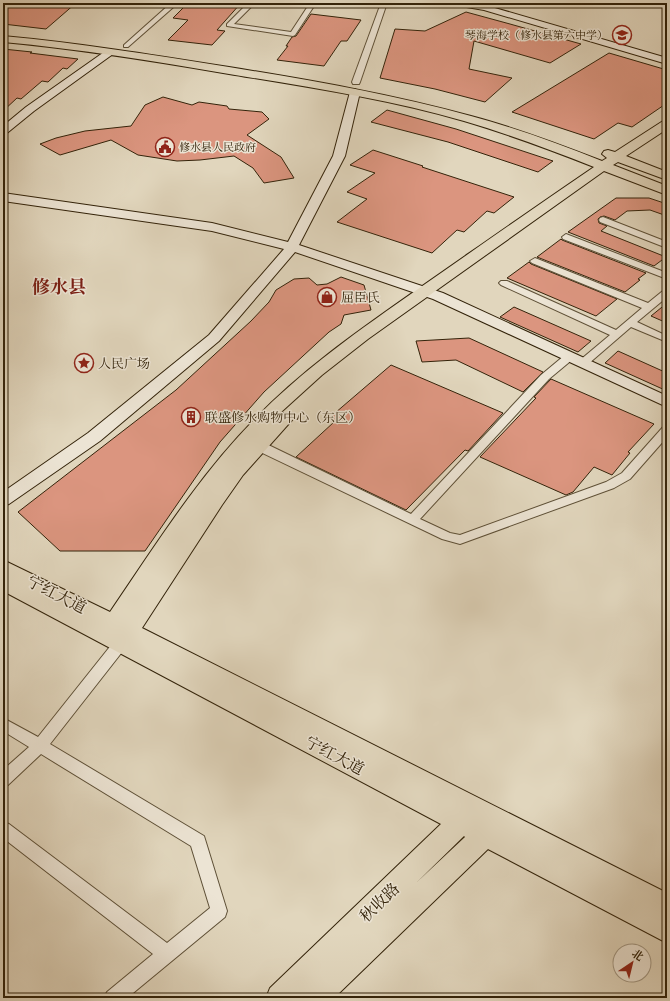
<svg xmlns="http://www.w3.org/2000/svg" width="670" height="1001" viewBox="0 0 670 1001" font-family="'Gentium Book Plus','Noto Serif SC',serif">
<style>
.building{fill:#db957f;stroke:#33230a}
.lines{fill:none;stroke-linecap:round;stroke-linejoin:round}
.street-casing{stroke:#5e5037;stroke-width:2}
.secondary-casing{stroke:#33230a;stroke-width:2}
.primary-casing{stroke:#33230a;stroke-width:2}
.street{fill:#ece4d4;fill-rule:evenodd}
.secondary{fill:#ece4d4;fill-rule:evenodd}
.primary{fill:#e1d6bd;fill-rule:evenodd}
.labels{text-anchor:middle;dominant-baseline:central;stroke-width:3;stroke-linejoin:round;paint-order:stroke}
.far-poi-label{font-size:11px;fill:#33230a;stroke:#ece4d4;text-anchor:end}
.poi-label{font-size:13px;fill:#33230a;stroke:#ece4d4;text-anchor:start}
.near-street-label{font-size:16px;fill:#33230a;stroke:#ece4d4}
.far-town-label{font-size:18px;font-weight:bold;fill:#7a1f14;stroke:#ece4d4}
</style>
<rect width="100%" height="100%" fill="#e1d6bd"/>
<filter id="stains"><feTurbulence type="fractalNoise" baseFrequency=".005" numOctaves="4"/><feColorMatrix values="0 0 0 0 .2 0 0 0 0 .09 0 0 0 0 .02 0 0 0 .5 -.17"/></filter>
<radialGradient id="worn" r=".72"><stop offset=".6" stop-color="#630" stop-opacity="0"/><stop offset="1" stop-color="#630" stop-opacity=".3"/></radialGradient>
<g class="building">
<path d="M 3,3 L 76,3 L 46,29 L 3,24 Z"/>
<path d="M 188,3 L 241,3 L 217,30 L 225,31 L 212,45 L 168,40 L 188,20 L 173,18 Z"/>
<path d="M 466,12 L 510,24 L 581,44 L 550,63 L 474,41 L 469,69 L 512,78 L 485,102 L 435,89 L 380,78 L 395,29 L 425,31 Z"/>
<path d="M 311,14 L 361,20 L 347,41 L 341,41 L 324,66 L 277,60 L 288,46 L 286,46 L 292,37 L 296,36 Z"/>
<path d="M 3,49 L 32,52 L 30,53 L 78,59 L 67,69 L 63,68 L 48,82 L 42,81 L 21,99 L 17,98 L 3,111 Z"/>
<path d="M 609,53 L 667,70 L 667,103 L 632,127 L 618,123 L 594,139 L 512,112 Z"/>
<path d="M 163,97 L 192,105 L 199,102 L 227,106 L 229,109 L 262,112 L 269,119 L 247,135 L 281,157 L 294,178 L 264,183 L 253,168 L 234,156 L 200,160 L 177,161 L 138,155 L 111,140 L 60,155 L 40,144 L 56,138 L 85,131 L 131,126 L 145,105 Z"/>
<path d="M 387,110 L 456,129 L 553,161 L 538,172 L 448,142 L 371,122 Z"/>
<path d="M 373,150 L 423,166 L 422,167 L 514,197 L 494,213 L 487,211 L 464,232 L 457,230 L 432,253 L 337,222 L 367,199 L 347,192 L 375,173 L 350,165 Z"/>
<path d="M 616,198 L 649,198 L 667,204 L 667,216 L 650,210 L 627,211 L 615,220 L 604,216 L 600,217 L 598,219 L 599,223 L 607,226 L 601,231 L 666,257 L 654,266 L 568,232 Z"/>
<path d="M 561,239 L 562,240 L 646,273 L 638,279 L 640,280 L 625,292 L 537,257 Z"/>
<path d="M 529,262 L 531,264 L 617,299 L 596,316 L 507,278 Z"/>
<path d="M 341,277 L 364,285 L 371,310 L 344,315 L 341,324 L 329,332 L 264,392 L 220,442 L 145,551 L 60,551 L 18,512 L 176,390 L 251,321 L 269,302 L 276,290 L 294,279 L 309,278 L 317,285 L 327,284 Z"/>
<path d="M 667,303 L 667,323 L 651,316 Z"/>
<path d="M 514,307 L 591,341 L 578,352 L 500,317 Z"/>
<path d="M 469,338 L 543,372 L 523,392 L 456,360 L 422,362 L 416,341 Z"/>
<path d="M 618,351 L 667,373 L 667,391 L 605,363 Z"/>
<path d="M 391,365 L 503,413 L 468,451 L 465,450 L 406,510 L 296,457 L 334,422 L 328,419 Z"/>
<path d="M 551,379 L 654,424 L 628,452 L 630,453 L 612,475 L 594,467 L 573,492 L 566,495 L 480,457 L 536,398 L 534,397 Z"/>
</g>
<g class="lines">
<defs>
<g id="street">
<path d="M 171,3 L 178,3 L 128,47 L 124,47 L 124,45 Z"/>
<path d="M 248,3 L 255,3 L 234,24 L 291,32 L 310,3 L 316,3 L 295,35 L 293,36 L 227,26 L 227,24 Z"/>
<path d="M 381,3 L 387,3 L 360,82 L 359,84 L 353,84 L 352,82 Z"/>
<path d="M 603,217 L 667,242 L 667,248 L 600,222 L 599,220 L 600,218 Z"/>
<path d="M 566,234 L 667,273 L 667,279 L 563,239 L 562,237 Z"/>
<path d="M 535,258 L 648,303 L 664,290 L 667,289 L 667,297 L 637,322 L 667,336 L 667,342 L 631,327 L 587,365 L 579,365 L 578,363 L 579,361 L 610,335 L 501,285 L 499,283 L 501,281 L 507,281 L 616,330 L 642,308 L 532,263 L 530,261 Z"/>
<path d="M 569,354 L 573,355 L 574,357 L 573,359 L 549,379 L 420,519 L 450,533 L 460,535 L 606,482 L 622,473 L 663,427 L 667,426 L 667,437 L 630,479 L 614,488 L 460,544 L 442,539 L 254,449 L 246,442 L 248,439 L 256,439 L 411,514 L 541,375 L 565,355 Z"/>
<path d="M 121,638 L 126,639 L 128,643 L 126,647 L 50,744 L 204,836 L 227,911 L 225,917 L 127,998 L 104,998 L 107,992 L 153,954 L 3,838 L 3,822 L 9,824 L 167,943 L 210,908 L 191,846 L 41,754 L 8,785 L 3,787 L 3,770 L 29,747 L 3,731 L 3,718 L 38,737 L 116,639 Z"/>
</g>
<g id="secondary">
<path d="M 454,3 L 472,3 L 488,6 L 667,58 L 667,64 L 484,10 L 455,5 Z"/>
<path d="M 110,49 L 115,52 L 113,54 L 34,111 L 7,133 L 3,134 L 3,126 L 26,107 L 107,50 Z"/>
<path d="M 355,89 L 360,92 L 345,156 L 299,245 L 443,293 L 667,396 L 667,407 L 433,299 L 295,252 L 219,341 L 100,441 L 9,504 L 3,506 L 3,492 L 88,433 L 209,335 L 284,249 L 212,231 L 3,201 L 3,193 L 212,223 L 288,242 L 333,156 L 350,92 Z"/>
</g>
<path id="primary" d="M 3,36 C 79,43 154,55 229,67 C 310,80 391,94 471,116 C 516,128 559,144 602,161 L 607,158 L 602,154 L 604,151 L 608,150 L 615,152 L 663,121 L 667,120 L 667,129 L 626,156 L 667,172 L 667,180 L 618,162 L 613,165 L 667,186 L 667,195 L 604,171 L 368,339 L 322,375 L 279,414 L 284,413 L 290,415 L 293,419 L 243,475 L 222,505 L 142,628 L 667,893 L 667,943 L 488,849 L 334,998 L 266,998 L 270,988 L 441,824 L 3,591 L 3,560 L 110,612 C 155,546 198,477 254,420 C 303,369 361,329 418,289 C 477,248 535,207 594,167 C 551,150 508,134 464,121 C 388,99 308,87 229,74 C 154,61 79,49 3,42 ZM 464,836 L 465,837 L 416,883 Z"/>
</defs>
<use href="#street" class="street-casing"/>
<use href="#secondary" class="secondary-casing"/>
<use href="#primary" class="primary-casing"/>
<use href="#street" class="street"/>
<use href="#secondary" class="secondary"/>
<use href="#primary" class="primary"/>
</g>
<defs>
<symbol id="school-ring" viewBox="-11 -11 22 22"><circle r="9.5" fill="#ece4d4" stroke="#8f2418" stroke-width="1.5"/><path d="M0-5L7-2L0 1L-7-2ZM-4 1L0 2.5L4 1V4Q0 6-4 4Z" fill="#8f2418"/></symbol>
<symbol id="civic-ring" viewBox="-11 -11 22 22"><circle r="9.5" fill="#ece4d4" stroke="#8f2418" stroke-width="1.5"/><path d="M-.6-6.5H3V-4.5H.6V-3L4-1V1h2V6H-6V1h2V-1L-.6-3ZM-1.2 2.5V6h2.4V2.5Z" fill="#8f2418"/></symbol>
<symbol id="shop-ring" viewBox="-11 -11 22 22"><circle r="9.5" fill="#ece4d4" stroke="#8f2418" stroke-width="1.5"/><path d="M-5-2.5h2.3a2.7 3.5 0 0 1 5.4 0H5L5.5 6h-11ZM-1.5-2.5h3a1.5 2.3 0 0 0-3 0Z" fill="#8f2418"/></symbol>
<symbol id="sight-ring" viewBox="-11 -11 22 22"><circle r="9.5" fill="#ece4d4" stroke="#8f2418" stroke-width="1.5"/><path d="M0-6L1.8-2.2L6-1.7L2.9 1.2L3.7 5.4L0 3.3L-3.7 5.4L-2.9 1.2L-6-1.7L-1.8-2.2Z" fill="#8f2418"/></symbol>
<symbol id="building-ring" viewBox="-11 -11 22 22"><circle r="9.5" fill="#ece4d4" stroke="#8f2418" stroke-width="1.5"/><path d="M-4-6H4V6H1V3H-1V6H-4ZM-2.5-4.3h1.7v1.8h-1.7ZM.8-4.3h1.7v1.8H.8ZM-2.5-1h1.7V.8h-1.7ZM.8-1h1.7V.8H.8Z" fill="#8f2418"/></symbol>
</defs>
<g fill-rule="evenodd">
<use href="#school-ring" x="611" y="24" width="22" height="22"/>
<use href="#civic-ring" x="154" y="136" width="22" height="22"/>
<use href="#shop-ring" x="316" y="286" width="22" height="22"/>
<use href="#sight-ring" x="73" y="352" width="22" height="22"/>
<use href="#building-ring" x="180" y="406" width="22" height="22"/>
</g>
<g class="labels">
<g class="far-poi-label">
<text x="608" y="35">琴海学校（修水县第六中学）</text>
<text x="179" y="147" text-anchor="start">修水县人民政府</text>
</g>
<g class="poi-label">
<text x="341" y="297">屈臣氏</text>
<text x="98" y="363">人民广场</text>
<text x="205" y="417">联盛修水购物中心（东区）</text>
</g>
<g class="near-street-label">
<text transform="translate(57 594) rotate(27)">宁红大道</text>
<text transform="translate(335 755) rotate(28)">宁红大道</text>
<text transform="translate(379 902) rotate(-44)">秋收路</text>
</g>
<g class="far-town-label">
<text x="59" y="286">修水县</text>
</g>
</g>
<rect width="670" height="1001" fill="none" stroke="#e1d6bd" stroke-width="16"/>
<rect x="4" y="4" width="662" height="993" fill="none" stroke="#33230a" stroke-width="2"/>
<rect x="8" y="8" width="654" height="985" fill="none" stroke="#33230a"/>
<g transform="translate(632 963) rotate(35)"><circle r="19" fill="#ece4d4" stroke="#a29783"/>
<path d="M0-3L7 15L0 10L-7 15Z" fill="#8f2418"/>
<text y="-6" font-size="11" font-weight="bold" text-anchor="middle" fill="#33230a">北</text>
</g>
<rect width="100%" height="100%" filter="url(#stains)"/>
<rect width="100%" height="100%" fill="url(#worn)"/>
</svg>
